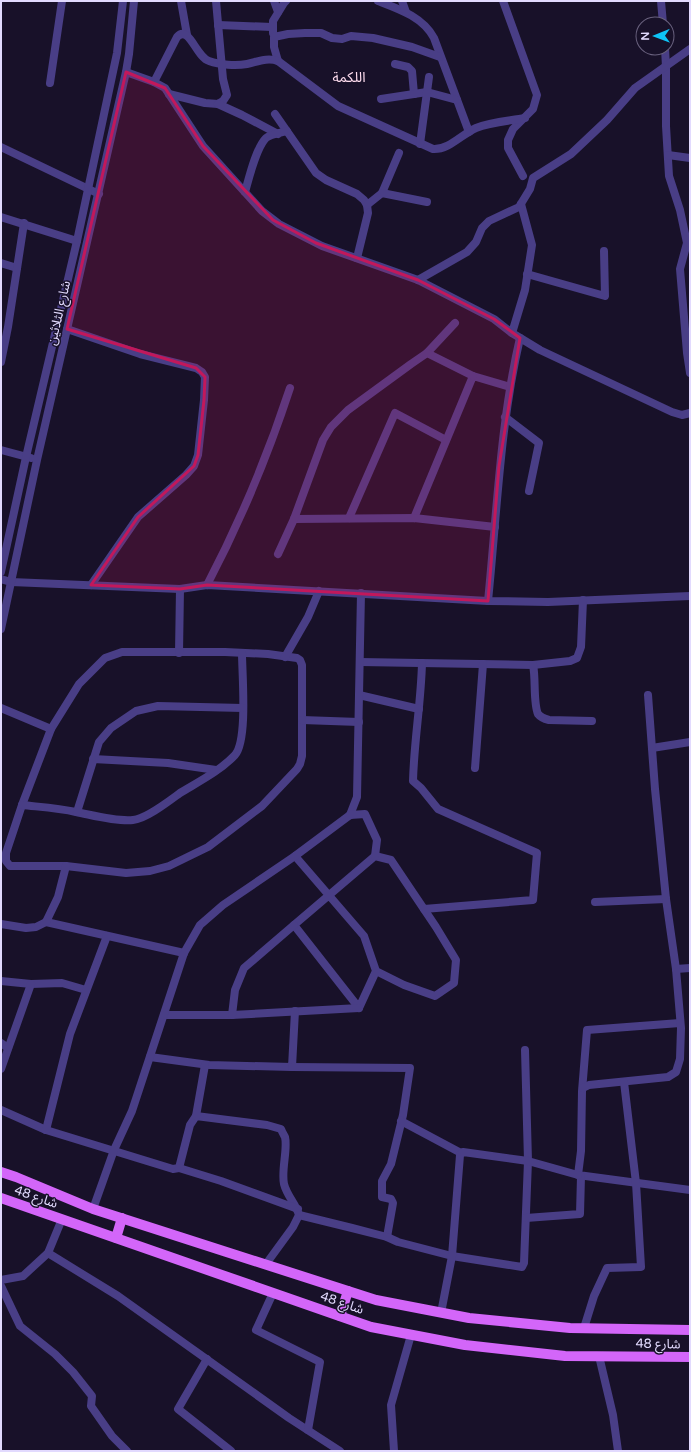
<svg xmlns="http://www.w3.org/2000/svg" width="691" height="1452" viewBox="0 0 691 1452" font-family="'Varela Round','Noto Sans Arabic',sans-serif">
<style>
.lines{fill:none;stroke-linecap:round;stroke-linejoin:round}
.minor{stroke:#493e86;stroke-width:8}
.major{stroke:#d366f9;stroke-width:10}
.marked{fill:#c2185b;fill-opacity:0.2;stroke:#c2185b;stroke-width:3;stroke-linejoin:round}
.labels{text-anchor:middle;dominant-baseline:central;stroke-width:3;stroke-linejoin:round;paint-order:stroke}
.street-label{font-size:13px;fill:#e2dafe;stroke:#181129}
.neighbourhood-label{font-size:14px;fill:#fedcee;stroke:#181129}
</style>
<rect width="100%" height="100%" fill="#181129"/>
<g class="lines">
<g class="minor">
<path d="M 181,1 L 187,35"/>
<path d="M 274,1 L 278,12"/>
<path d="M 378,1 C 399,9 423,17 434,38 L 469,132"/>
<path d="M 402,1 L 406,12"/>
<path d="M 503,1 L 537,95 L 533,109 L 513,129 L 508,140 L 508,148 L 523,176"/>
<path d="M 661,1 L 663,24"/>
<path d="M 218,25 L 272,27"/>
<path d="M 273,33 L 273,21 L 284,3 L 286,1"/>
<path d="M 665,48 L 666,67 L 666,126 L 669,176 L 680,210 L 687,243 L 680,269 L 687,353 L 690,373"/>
<path d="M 278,61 L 274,47 L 274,37 L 288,34 L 305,33 L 321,33 L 332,38 L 342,39 L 351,36 L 373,38 L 412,47 L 440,57"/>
<path d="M 395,64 L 408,67 L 412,71 L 414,94"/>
<path d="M 126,72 L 154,82 L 165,88 L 203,146 L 262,211 L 279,224 L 322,246 L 418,280 L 494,319 L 512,333 L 540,350 L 672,412 L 682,415 L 690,413"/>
<path d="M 154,82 L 177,37 C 189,24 196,57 209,61 C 220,65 236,66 247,64 C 257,62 267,57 278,61 L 338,106 L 433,149 C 449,150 462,134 476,128 C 491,122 509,121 525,118"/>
<path d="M 50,83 L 62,1"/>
<path d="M 169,94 L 205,103 L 218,104 L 223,101 L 227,95 L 223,79 L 216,1"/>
<path d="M 381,99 L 427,92 L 457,100"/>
<path d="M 218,104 L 242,115 L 278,134"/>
<path d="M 275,114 L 316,173 L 326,180 L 357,194 L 364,200 L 367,205 L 368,213 L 357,258"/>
<path d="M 420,144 L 429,77"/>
<path d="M 1,147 L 99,194"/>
<path d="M 668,155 L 690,158"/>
<path d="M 245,192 C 249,178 256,148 266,138 C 271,134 281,133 287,131"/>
<path d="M 382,193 L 399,153"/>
<path d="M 367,205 L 382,193 L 427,202"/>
<path d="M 1,217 L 77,241"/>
<path d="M 1,263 L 17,268"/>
<path d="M 527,274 L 605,296 L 604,251"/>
<path d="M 418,280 L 467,252 L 476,242 L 482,228 L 489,221 L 519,207 L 530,189 L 533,178 L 571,154 L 607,120 L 635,88 L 690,49"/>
<path d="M 67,329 L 140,354 L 196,368 L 202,372 L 205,377 L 204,400 L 198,455 L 194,466 L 186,475 L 138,517 L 91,585"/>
<path d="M 512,333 L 525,290 L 532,245 L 521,204"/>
<path d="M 427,353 L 455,323"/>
<path d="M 1,362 L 8,327 L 24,223"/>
<path d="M 505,417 L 539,443 L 529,491"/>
<path d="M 1,450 L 31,458"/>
<path d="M 349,518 L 395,413 L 446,440"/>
<path d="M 414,518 L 473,376 L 510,387"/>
<path d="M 294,519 L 414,518 L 495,527"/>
<path d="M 278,554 L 294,519 L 323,440 L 331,427 L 348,410 L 411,364 L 427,353 L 473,376"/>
<path d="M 1,572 L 26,457 L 77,241 L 117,53 L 123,1"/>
<path d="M 1,579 L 11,582 L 180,589 L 207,585 L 488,601 L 548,602 L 690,596"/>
<path d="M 207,585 C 240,522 268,455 290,388"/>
<path d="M 488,601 C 497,513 500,424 520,338"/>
<path d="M 1,629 L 37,460 L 126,72 L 129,54 L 134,1"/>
<path d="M 122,652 L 225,652 L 268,654 L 297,658 L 300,660 L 302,665 L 302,756 L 300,764 L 297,769 L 262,806 L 208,847 L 169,866 L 150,871 L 126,873 L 66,866 L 10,866 L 6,861 L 6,853 L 22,805 L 51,729 L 79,684 L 105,658 Z"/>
<path d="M 179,653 L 180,589"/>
<path d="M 285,657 L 308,617 L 319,591"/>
<path d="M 360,662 L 533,665 L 570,661 L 577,658 L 581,647 L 583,600"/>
<path d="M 422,663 C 421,703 414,741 413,781 L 421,788 L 438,809 L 537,853 L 533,900 L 424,909"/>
<path d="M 533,665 C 536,678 533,703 538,714 C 541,718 545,719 549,720 L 592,721"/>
<path d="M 359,695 L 419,709"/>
<path d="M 1,708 L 51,729"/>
<path d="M 302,720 L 359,722"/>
<path d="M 652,748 L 690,742"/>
<path d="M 93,759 L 168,763 L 216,770"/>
<path d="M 475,768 L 483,664"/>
<path d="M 22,805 C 40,807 58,808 76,812 C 92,815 117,822 133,820 C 146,819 169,801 180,793 C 198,782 220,771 235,755 C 248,740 242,674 242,653"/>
<path d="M 77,812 L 99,742 L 111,728 L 136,711 L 158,706 L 243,708"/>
<path d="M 350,815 L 357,797 L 361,593"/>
<path d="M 295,856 L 364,936 L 376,971 L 359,1008 L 294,925 L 375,856 L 391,860 L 436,927 L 456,960 L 454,983 L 435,996 L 404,985 L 376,971"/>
<path d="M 595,902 L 666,899"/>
<path d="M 46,922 L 184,953"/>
<path d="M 1,924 L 26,928 L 36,927 L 46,922 L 58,897 L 66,866"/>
<path d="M 676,969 L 690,968"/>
<path d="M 1,981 L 31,984 L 62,983 L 86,990"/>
<path d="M 164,1015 L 232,1015 L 359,1008"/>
<path d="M 232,1015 L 235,990 L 244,968 L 294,925"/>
<path d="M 680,1023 L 587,1030 L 582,1091 L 581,1151 L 578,1175 L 690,1190"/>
<path d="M 1,1043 L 8,1048"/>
<path d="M 150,1057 L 209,1065 L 292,1067 L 295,1011"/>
<path d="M 292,1067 L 410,1068 L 403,1115 L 391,1164 L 382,1181 L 382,1197 L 391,1199 L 393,1203 L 387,1237"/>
<path d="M 1,1069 L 31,984"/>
<path d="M 583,1088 L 589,1085 L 668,1077 L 676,1072 L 680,1059 L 681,1028 L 676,969 L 666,899 L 655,789 L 648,695"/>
<path d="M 1,1110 L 46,1130 L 173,1169 L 179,1168 L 190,1125 L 196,1116 L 267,1125 L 281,1129 C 282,1132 284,1135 285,1137 C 288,1149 281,1170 284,1184 C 287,1196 296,1204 299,1215 L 293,1227 L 266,1264"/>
<path d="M 196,1116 L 205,1065"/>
<path d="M 401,1121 L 461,1153"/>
<path d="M 46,1130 L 70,1034 L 107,936"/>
<path d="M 179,1168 L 221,1181 L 298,1209"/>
<path d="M 93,1209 L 114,1150 L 132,1111 L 184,953 L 200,925 L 223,905 L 295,856 L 350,815 L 365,814 L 377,840 L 375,856"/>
<path d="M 299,1215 L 352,1228 L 387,1237 L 398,1242 L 452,1256 L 522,1267 L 524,1263 L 528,1161 L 525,1050"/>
<path d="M 526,1218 L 580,1214 L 581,1176"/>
<path d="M 48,1253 L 118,1296 L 289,1418 L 340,1451"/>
<path d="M 1,1280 L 23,1276 L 48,1253 L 62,1219"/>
<path d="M 1,1286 L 20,1326 L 55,1354 L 73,1372 L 92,1396 L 91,1406 L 112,1436 L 127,1451"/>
<path d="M 273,1293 L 256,1330 L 320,1362 L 308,1430"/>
<path d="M 441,1313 L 452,1256 L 460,1155 L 463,1152 L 528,1161 L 578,1175"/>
<path d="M 584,1328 L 594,1296 L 607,1268 L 641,1267 L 636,1183 L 624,1082"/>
<path d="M 599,1356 L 613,1415 L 618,1451"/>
<path d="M 207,1359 L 178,1409 L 231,1451"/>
<path d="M 394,1451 L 391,1405 L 411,1335"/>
</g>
<g class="major">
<path d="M 1,1172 L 16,1177 L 93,1209 L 376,1300 L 469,1318 L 570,1328 L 690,1330"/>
<path d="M 1,1198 L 371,1327 L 465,1345 L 565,1356 L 690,1357"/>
<path d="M 116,1238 L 122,1218"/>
<path d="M 340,1316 L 348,1291"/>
</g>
</g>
<path class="marked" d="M 126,72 L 165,88 L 203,146 L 273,220 L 316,243 L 418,280 L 494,319 L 520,338 L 499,466 L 488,601 L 207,585 L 180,589 L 91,585 L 138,517 L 194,466 L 198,455 L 204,400 L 205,377 L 196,368 L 67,329 Z"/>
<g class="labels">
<g class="street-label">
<text transform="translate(59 313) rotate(-77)">شارع الثلاثين</text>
<text transform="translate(36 1197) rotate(19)">شارع 48</text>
<text transform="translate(342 1303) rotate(19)">شارع 48</text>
<text transform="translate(658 1344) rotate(1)">شارع 48</text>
</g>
<g class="neighbourhood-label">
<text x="349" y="77">اللكمة</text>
</g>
</g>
<rect width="691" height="1452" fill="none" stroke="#e2dafe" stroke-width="4"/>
<g transform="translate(655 36) rotate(269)"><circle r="19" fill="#181129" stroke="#69617e"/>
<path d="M0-3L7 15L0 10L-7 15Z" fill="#0ec4f6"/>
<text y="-6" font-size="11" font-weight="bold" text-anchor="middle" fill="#e2dafe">N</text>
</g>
</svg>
